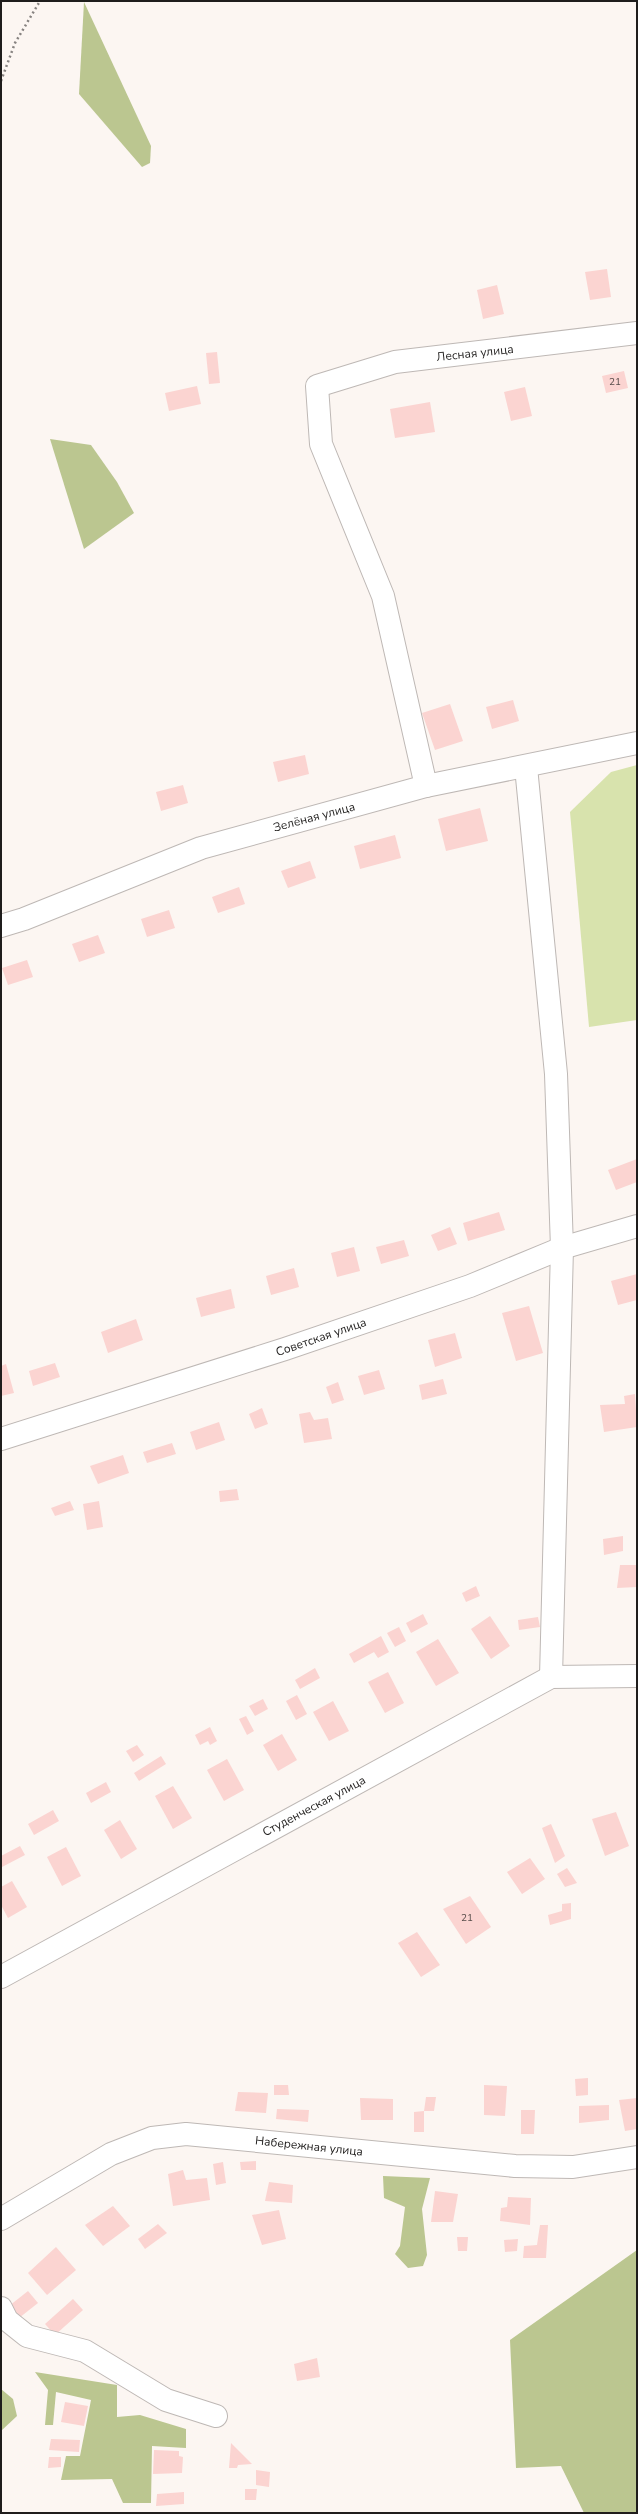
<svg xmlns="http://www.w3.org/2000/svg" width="638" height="2514" viewBox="0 0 638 2514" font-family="'Nunito Sans',sans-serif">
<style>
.green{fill:#d8e3ad}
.forest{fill:#bbc690}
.building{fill:#fbd4d1}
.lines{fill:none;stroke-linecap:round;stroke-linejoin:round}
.minor-casing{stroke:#beb8b5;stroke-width:24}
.path{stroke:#878381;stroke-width:2.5;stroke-dasharray:2 3;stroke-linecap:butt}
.minor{stroke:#fff;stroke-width:22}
.labels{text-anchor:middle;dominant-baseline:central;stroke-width:3;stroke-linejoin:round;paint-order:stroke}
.number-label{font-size:10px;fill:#564b49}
.street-label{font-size:12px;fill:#1f1d1c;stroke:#fff}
</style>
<rect width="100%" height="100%" fill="#fcf6f2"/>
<path class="green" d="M 637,765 L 637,1020 L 589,1027 L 570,812 L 611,772 Z"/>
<g class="forest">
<path d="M 84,2 L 151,146 L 150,163 L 142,167 L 79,94 Z"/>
<path d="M 50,439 L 91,445 L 117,482 L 134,513 L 84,549 Z"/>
<path d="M 383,2176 L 430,2178 L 422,2209 L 427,2255 L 423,2266 L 408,2268 L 395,2254 L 400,2246 L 405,2207 L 384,2198 Z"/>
<path d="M 637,2250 L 637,2513 L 584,2513 L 561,2466 L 516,2468 L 510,2340 Z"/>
<path d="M 35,2372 L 117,2385 L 117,2417 L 140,2415 L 186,2429 L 186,2448 L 152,2446 L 151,2503 L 123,2503 L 112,2479 L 61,2480 L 66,2456 L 80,2456 L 91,2400 L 56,2392 L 53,2425 L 45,2425 L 48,2390 Z"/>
<path d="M 1,2389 L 13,2399 L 17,2416 L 1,2431 Z"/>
</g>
<g class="building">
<path d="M 607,269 L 611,297 L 590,300 L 585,272 Z"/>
<path d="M 497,285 L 504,314 L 483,319 L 477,290 Z"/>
<path d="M 217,352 L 220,383 L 209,384 L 206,353 Z"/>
<path d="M 624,371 L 628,388 L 606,393 L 602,376 Z"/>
<path d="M 197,386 L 201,404 L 169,411 L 165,393 Z"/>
<path d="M 525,387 L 532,416 L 511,421 L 504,392 Z"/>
<path d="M 430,402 L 435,432 L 395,438 L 390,409 Z"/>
<path d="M 513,700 L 519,721 L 492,729 L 486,707 Z"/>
<path d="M 450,704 L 463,741 L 435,750 L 422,713 Z"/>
<path d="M 305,755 L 309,774 L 278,782 L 273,762 Z"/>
<path d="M 183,785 L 188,803 L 161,811 L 156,792 Z"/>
<path d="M 480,808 L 488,841 L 446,851 L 438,819 Z"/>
<path d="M 395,835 L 401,858 L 360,869 L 354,846 Z"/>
<path d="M 310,861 L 316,878 L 288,888 L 281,871 Z"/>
<path d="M 239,887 L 245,904 L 218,913 L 212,897 Z"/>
<path d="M 169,910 L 175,928 L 147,937 L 141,919 Z"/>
<path d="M 98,935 L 105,953 L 79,962 L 72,944 Z"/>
<path d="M 27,960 L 33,977 L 8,985 L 2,968 Z"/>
<path d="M 637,1159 L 637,1182 L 616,1190 L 608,1170 Z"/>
<path d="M 499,1212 L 505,1230 L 468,1241 L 463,1223 Z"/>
<path d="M 450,1227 L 457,1244 L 438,1251 L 431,1235 Z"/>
<path d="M 404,1240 L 409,1256 L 381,1264 L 376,1247 Z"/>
<path d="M 354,1247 L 360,1271 L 337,1277 L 331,1253 Z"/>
<path d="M 294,1268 L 299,1287 L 271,1295 L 266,1276 Z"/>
<path d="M 637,1274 L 637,1300 L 618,1305 L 611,1281 Z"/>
<path d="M 231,1289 L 235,1308 L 201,1317 L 196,1298 Z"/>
<path d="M 529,1306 L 543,1353 L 516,1361 L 502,1313 Z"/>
<path d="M 136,1319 L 143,1340 L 108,1353 L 101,1332 Z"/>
<path d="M 455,1333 L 462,1358 L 435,1367 L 428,1340 Z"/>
<path d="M 55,1363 L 60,1377 L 33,1386 L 29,1371 Z"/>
<path d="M 6,1364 L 14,1393 L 1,1396 L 1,1366 Z"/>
<path d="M 379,1370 L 385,1389 L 364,1395 L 358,1376 Z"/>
<path d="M 443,1379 L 447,1394 L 422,1400 L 419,1385 Z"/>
<path d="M 338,1382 L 344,1400 L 332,1404 L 326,1387 Z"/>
<path d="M 635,1394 L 637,1427 L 604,1432 L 600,1405 L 625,1404 L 624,1396 Z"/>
<path d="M 262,1408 L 268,1424 L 255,1429 L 249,1414 Z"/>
<path d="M 310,1412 L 314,1420 L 328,1418 L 332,1439 L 304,1443 L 299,1414 Z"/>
<path d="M 219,1422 L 225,1440 L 196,1450 L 190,1432 Z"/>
<path d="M 172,1443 L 176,1454 L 147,1463 L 143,1452 Z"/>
<path d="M 123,1455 L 129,1473 L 98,1484 L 90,1466 Z"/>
<path d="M 237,1489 L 239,1500 L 220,1502 L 219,1491 Z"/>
<path d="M 70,1501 L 74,1510 L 55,1516 L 51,1508 Z"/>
<path d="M 99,1501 L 103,1527 L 87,1530 L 83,1504 Z"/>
<path d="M 623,1536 L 623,1551 L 604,1555 L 603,1539 Z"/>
<path d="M 620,1565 L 637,1565 L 637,1587 L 617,1588 Z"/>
<path d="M 476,1586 L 480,1596 L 466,1602 L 462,1593 Z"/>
<path d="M 423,1614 L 428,1624 L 411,1633 L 406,1623 Z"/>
<path d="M 490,1616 L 510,1646 L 491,1659 L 471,1629 Z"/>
<path d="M 538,1617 L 540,1627 L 519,1630 L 518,1620 Z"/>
<path d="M 399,1627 L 406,1641 L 395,1647 L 387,1633 Z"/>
<path d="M 381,1636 L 389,1652 L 378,1658 L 374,1652 L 354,1663 L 349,1654 Z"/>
<path d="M 438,1639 L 459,1673 L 436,1686 L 416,1652 Z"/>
<path d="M 315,1668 L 320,1678 L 300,1689 L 295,1680 Z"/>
<path d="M 388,1672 L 404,1703 L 385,1713 L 368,1682 Z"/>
<path d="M 297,1695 L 307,1714 L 296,1720 L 286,1701 Z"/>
<path d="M 263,1699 L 268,1709 L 255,1716 L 249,1706 Z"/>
<path d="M 333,1701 L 349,1731 L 329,1741 L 313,1712 Z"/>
<path d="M 246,1716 L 254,1731 L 247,1735 L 239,1719 Z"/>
<path d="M 210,1727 L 217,1741 L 210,1745 L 208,1741 L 200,1745 L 195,1735 Z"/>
<path d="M 282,1734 L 297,1760 L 278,1771 L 263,1745 Z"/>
<path d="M 137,1745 L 144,1755 L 133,1762 L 126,1751 Z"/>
<path d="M 161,1756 L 166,1764 L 139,1781 L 134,1773 Z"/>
<path d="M 227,1759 L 244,1790 L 224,1801 L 207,1770 Z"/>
<path d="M 106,1782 L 111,1792 L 91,1803 L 86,1793 Z"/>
<path d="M 173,1786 L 192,1818 L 173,1829 L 155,1796 Z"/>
<path d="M 53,1810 L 59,1821 L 34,1835 L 28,1824 Z"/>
<path d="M 616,1812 L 629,1846 L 605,1856 L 592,1819 Z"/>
<path d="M 120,1820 L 137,1849 L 121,1859 L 104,1830 Z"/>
<path d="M 551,1824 L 565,1856 L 555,1863 L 542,1828 Z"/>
<path d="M 20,1846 L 25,1855 L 2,1867 L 1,1856 Z"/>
<path d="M 66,1847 L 81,1876 L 62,1886 L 47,1857 Z"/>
<path d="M 530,1858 L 545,1879 L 522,1894 L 507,1872 Z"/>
<path d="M 567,1868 L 577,1883 L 565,1887 L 557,1874 Z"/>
<path d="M 12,1881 L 27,1907 L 8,1918 L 1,1905 L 1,1887 Z"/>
<path d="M 470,1896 L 491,1927 L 466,1944 L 443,1909 Z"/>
<path d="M 571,1903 L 571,1919 L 550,1925 L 548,1915 L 562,1911 L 562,1904 Z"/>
<path d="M 417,1932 L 440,1965 L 421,1977 L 398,1943 Z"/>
<path d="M 588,2078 L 588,2095 L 576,2096 L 575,2079 Z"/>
<path d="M 274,2085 L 288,2085 L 289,2095 L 274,2095 Z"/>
<path d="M 484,2085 L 507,2086 L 505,2116 L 484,2115 Z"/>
<path d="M 238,2092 L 268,2093 L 266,2113 L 235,2111 Z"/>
<path d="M 426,2097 L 436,2097 L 434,2111 L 424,2111 Z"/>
<path d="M 360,2098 L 393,2099 L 393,2120 L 361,2120 Z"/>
<path d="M 637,2098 L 637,2129 L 625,2131 L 619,2100 Z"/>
<path d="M 609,2105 L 609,2120 L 579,2123 L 579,2106 Z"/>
<path d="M 277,2109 L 309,2110 L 308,2122 L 276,2119 Z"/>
<path d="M 521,2110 L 535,2110 L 534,2134 L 521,2134 Z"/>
<path d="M 424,2111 L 424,2132 L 414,2132 L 414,2112 Z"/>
<path d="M 256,2161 L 256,2170 L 241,2170 L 240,2162 Z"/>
<path d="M 223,2162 L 226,2183 L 216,2185 L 213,2164 Z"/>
<path d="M 183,2170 L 186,2180 L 207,2178 L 210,2200 L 173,2206 L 168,2174 Z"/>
<path d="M 269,2182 L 293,2185 L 292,2203 L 265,2201 Z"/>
<path d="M 435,2191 L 458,2194 L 453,2222 L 431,2222 Z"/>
<path d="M 508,2197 L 531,2198 L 530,2225 L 500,2221 L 501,2208 L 507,2207 Z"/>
<path d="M 113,2206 L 130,2226 L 103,2246 L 85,2225 Z"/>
<path d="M 279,2210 L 286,2239 L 262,2245 L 252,2215 Z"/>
<path d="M 158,2224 L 167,2233 L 145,2249 L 138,2239 Z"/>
<path d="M 540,2225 L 548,2225 L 546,2258 L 523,2258 L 524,2246 L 537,2245 Z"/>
<path d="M 457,2237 L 468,2237 L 467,2251 L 458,2251 Z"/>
<path d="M 518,2239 L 517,2251 L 505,2252 L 504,2240 Z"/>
<path d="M 56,2247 L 76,2270 L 47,2295 L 28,2273 Z"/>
<path d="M 28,2291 L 38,2303 L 19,2318 L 9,2306 Z"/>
<path d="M 73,2299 L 83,2310 L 55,2335 L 45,2324 Z"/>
<path d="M 317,2358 L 320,2377 L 297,2381 L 294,2364 Z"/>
<path d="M 65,2402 L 88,2406 L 84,2426 L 61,2422 Z"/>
<path d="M 51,2439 L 80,2440 L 79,2452 L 49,2450 Z"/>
<path d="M 231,2443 L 252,2464 L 238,2465 L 237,2468 L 229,2468 Z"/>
<path d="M 154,2450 L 179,2451 L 179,2456 L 183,2457 L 182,2473 L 153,2474 Z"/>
<path d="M 49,2457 L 61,2457 L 61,2467 L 48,2468 Z"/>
<path d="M 256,2470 L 270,2472 L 269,2487 L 256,2485 Z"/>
<path d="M 245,2489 L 257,2489 L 256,2500 L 245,2500 Z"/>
<path d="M 184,2492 L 184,2504 L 156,2506 L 157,2494 Z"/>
</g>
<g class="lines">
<defs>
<g id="minor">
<path d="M 526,767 L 556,1074 L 562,1248 L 551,1677"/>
<path d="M 426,786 L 383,596 L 321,444 L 317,386 L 395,362 L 637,333"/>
<path d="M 1,926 L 24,919 L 201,848 L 426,786 L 637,743"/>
<path d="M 1,1439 L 285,1349 L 470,1286 L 562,1248 L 637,1226"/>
<path d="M 1,1977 L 551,1677 L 637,1676"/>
<path d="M 1,2219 L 111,2154 L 152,2138 L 186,2134 L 515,2166 L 573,2167 L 637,2157"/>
<path d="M 1,2308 L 7,2320 L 27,2336 L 85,2351 L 166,2400 L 216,2416"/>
</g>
</defs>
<use href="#minor" class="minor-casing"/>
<path class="path" d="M 1,81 L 15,43 L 40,1"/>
<use href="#minor" class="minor"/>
</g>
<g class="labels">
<g class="number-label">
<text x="615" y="382">21</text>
<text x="467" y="1918">21</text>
</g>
<g class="street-label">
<text transform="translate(475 353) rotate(-6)">Лесная улица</text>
<text transform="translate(314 817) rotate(-15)">Зелёная улица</text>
<text transform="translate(321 1337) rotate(-19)">Советская улица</text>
<text transform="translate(314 1806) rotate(-28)">Студенческая улица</text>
<text transform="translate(309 2146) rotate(6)">Набережная улица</text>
</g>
</g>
<rect width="638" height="2514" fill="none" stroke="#1f1d1c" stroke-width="4"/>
</svg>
